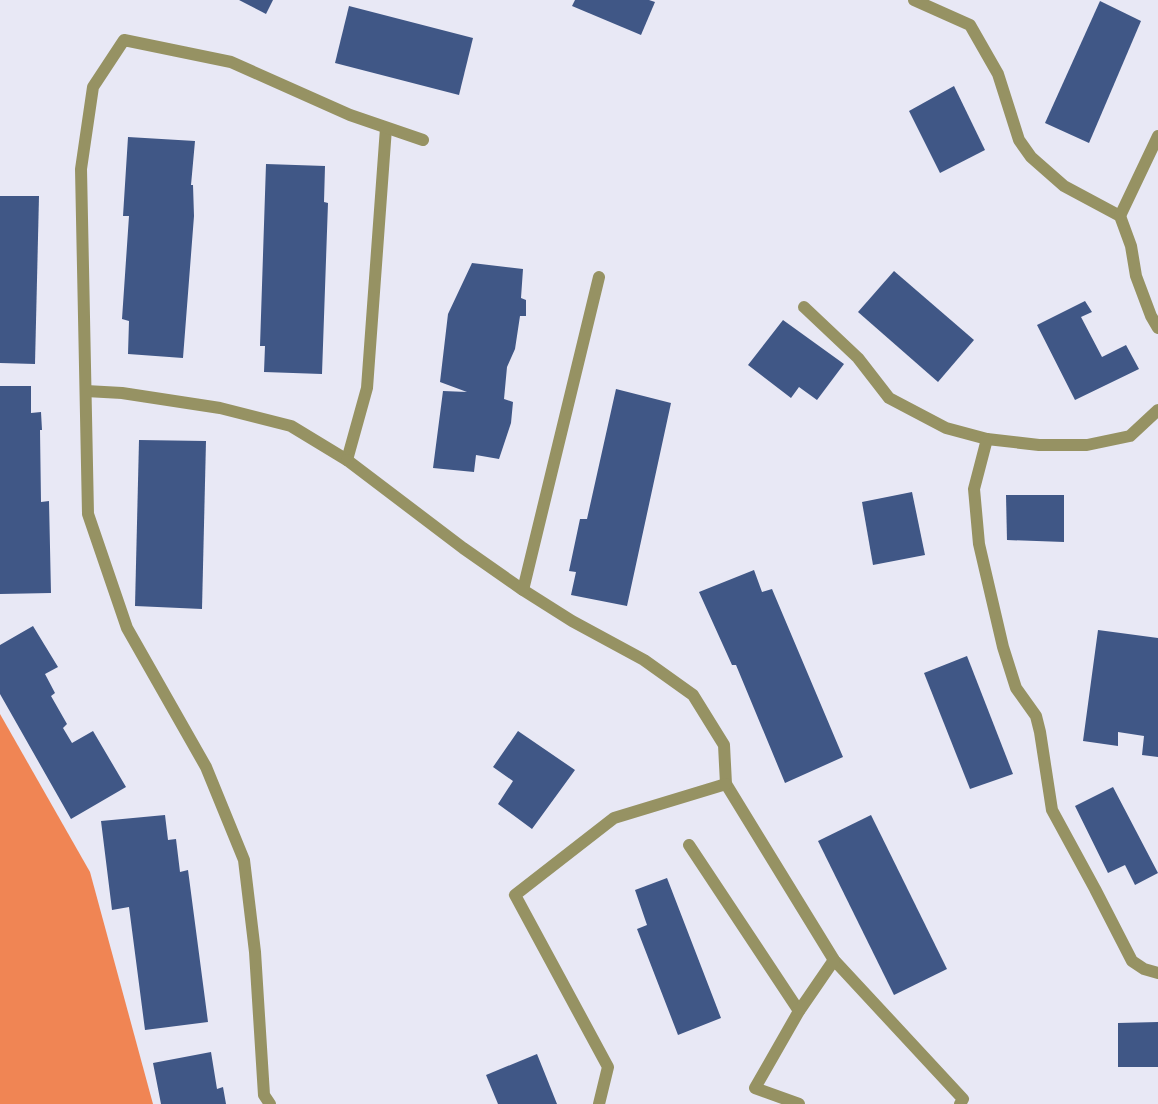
<svg xmlns="http://www.w3.org/2000/svg" width="1158" height="1104" viewBox="0 0 1158 1104" font-family="Mulish,sans-serif">
<style>
.forest{fill:#f08554}
.building{fill:#405786}
.lines{fill:none;stroke-linecap:round;stroke-linejoin:round}
.street{stroke:#969263;stroke-width:12}
</style>
<rect width="100%" height="100%" fill="#e8e8f5"/>
<path class="forest" d="M 0,714 L 90,872 L 153,1104 L 0,1104 Z"/>
<g class="building">
<path d="M 239,0 L 273,0 L 266,14 Z"/>
<path d="M 575,0 L 649,0 L 655,2 L 641,35 L 572,6 Z"/>
<path d="M 1100,1 L 1141,21 L 1089,143 L 1045,123 Z"/>
<path d="M 349,6 L 473,38 L 459,95 L 335,63 Z"/>
<path d="M 954,86 L 985,150 L 940,173 L 909,111 Z"/>
<path d="M 128,137 L 195,141 L 191,185 L 193,185 L 194,216 L 183,358 L 128,354 L 129,321 L 122,319 L 129,216 L 123,216 Z"/>
<path d="M 266,164 L 325,166 L 324,202 L 328,203 L 322,374 L 264,372 L 265,346 L 260,346 Z"/>
<path d="M 0,196 L 39,196 L 35,364 L 0,363 Z"/>
<path d="M 472,263 L 523,269 L 521,298 L 526,300 L 526,316 L 520,316 L 515,349 L 507,367 L 504,399 L 513,402 L 511,423 L 499,459 L 476,455 L 474,472 L 433,468 L 443,391 L 467,392 L 440,382 L 448,314 Z"/>
<path d="M 894,271 L 974,340 L 938,382 L 858,312 Z"/>
<path d="M 1085,301 L 1092,312 L 1081,317 L 1102,357 L 1126,345 L 1139,369 L 1075,400 L 1037,325 Z"/>
<path d="M 783,320 L 844,364 L 817,400 L 799,387 L 791,398 L 748,365 Z"/>
<path d="M 0,386 L 31,386 L 31,413 L 41,412 L 42,430 L 40,430 L 41,502 L 49,501 L 51,593 L 0,594 Z"/>
<path d="M 616,389 L 671,403 L 627,606 L 571,595 L 576,572 L 569,571 L 580,519 L 587,519 Z"/>
<path d="M 139,440 L 206,441 L 202,609 L 135,606 Z"/>
<path d="M 912,492 L 925,555 L 873,565 L 862,502 Z"/>
<path d="M 1006,495 L 1064,495 L 1064,542 L 1007,540 Z"/>
<path d="M 754,570 L 762,592 L 772,589 L 843,757 L 785,783 L 736,665 L 732,665 L 699,592 Z"/>
<path d="M 33,626 L 58,667 L 45,674 L 55,693 L 51,696 L 67,724 L 63,728 L 72,743 L 93,731 L 126,787 L 71,819 L 0,694 L 0,645 Z"/>
<path d="M 1098,630 L 1158,638 L 1158,757 L 1142,755 L 1144,736 L 1118,732 L 1118,746 L 1083,741 Z"/>
<path d="M 967,656 L 1013,774 L 970,789 L 924,673 Z"/>
<path d="M 518,731 L 575,770 L 532,829 L 498,804 L 513,781 L 493,767 Z"/>
<path d="M 1113,787 L 1158,873 L 1135,885 L 1125,865 L 1108,873 L 1075,806 Z"/>
<path d="M 165,815 L 168,840 L 176,839 L 180,872 L 188,870 L 208,1022 L 145,1030 L 129,907 L 112,910 L 101,821 Z"/>
<path d="M 871,815 L 947,969 L 894,995 L 818,841 Z"/>
<path d="M 667,878 L 721,1018 L 678,1035 L 637,929 L 647,925 L 635,890 Z"/>
<path d="M 1158,1022 L 1158,1067 L 1118,1067 L 1118,1023 Z"/>
<path d="M 211,1052 L 217,1089 L 223,1087 L 226,1104 L 161,1104 L 153,1063 Z"/>
<path d="M 537,1054 L 557,1104 L 498,1104 L 486,1075 Z"/>
</g>
<g class="lines">
<g class="street">
<path d="M 914,0 L 970,25 L 998,74 L 1019,140 L 1031,157 L 1064,186 L 1120,216 L 1131,246 L 1136,276 L 1151,316 L 1158,328"/>
<path d="M 1120,216 L 1158,136"/>
<path d="M 804,307 L 858,358 L 889,398 L 946,428 L 987,439 L 1039,445 L 1087,445 L 1130,436 L 1158,410"/>
<path d="M 86,391 L 122,393 L 220,408 L 291,426 L 347,460 L 367,388 L 386,128"/>
<path d="M 987,439 L 974,489 L 979,544 L 1003,647 L 1016,688 L 1036,716 L 1040,732 L 1052,810 L 1095,889 L 1132,961 L 1144,969 L 1158,973"/>
<path d="M 347,460 L 463,548 L 523,590 L 572,621 L 644,660 L 693,695 L 724,745 L 726,784 L 834,960 L 963,1099 L 960,1104"/>
<path d="M 523,590 L 599,277"/>
<path d="M 689,845 L 799,1011"/>
<path d="M 270,1104 L 264,1095 L 255,952 L 244,860 L 206,767 L 127,628 L 88,514 L 81,169 L 93,87 L 124,40 L 231,62 L 350,115 L 423,140"/>
<path d="M 599,1104 L 608,1067 L 515,895 L 614,818 L 726,784"/>
<path d="M 799,1104 L 755,1088 L 799,1011 L 834,960"/>
</g>
</g>
</svg>
